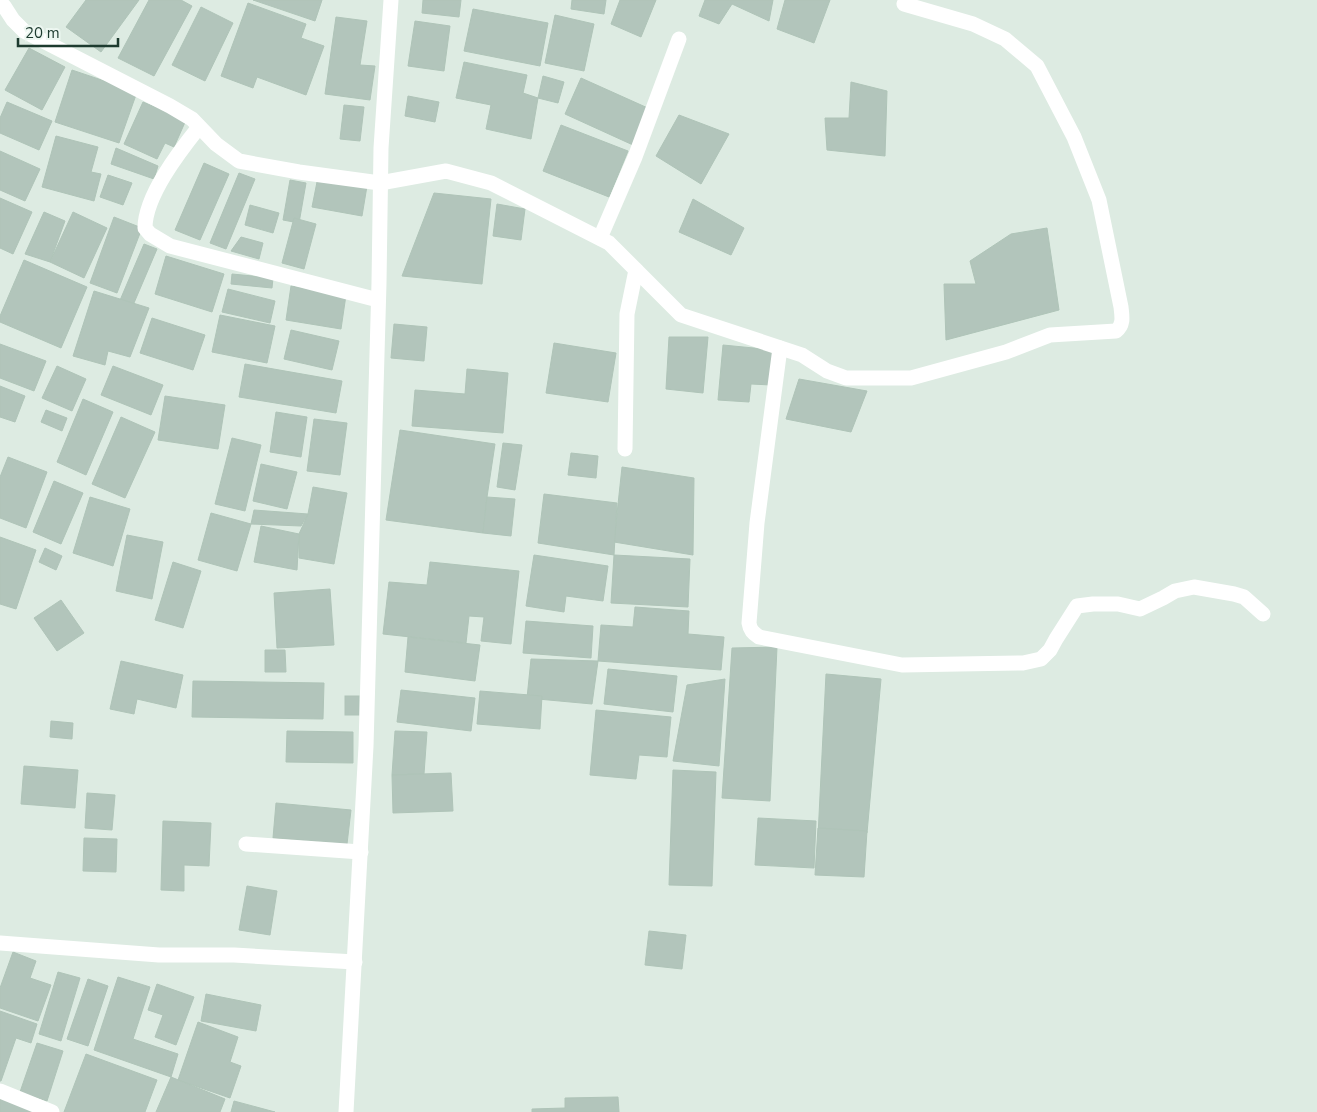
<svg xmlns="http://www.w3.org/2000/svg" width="1317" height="1112" viewBox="0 0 1317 1112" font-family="'Nunito Sans',sans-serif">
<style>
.building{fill:#b2c5bb;stroke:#afc4b8}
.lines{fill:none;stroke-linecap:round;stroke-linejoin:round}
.minor{stroke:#fff;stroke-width:15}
</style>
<rect width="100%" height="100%" fill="#ddebe2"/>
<g class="building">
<path d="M 86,0 L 139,0 L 101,52 L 66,27 Z"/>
<path d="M 149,0 L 181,0 L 192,6 L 154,76 L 118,58 Z"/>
<path d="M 253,0 L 322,0 L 315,21 Z"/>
<path d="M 423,0 L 461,0 L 459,17 L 422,13 Z"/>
<path d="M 572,0 L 606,0 L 604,14 L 571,9 Z"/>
<path d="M 620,0 L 656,0 L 641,37 L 611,24 Z"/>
<path d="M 705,0 L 773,0 L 769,21 L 732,4 L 719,24 L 699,16 Z"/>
<path d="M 785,0 L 830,0 L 814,43 L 777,29 Z"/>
<path d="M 248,3 L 306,24 L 301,38 L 324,46 L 306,95 L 257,77 L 253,88 L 221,76 Z"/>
<path d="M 201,7 L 233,23 L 205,81 L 172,65 Z"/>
<path d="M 473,9 L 548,23 L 540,66 L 464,51 Z"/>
<path d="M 555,15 L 594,24 L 584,71 L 545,63 Z"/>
<path d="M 336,17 L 367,21 L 360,65 L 375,66 L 370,100 L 325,94 Z"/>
<path d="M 415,21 L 450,26 L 444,71 L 408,66 Z"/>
<path d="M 29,48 L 65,67 L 42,110 L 5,90 Z"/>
<path d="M 464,62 L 527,75 L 523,93 L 538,98 L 531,139 L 486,129 L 491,105 L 456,98 Z"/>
<path d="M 72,70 L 137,92 L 119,143 L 55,122 Z"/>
<path d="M 543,76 L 564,82 L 558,103 L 538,98 Z"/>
<path d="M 581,78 L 650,109 L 633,145 L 565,114 Z"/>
<path d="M 851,82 L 887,91 L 885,156 L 827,150 L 825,118 L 849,118 Z"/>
<path d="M 408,96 L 439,102 L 435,122 L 405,116 Z"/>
<path d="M 7,102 L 52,121 L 39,150 L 0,133 L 0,118 Z"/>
<path d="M 143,102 L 186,120 L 174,147 L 165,143 L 157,159 L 124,144 Z"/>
<path d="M 344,105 L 364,107 L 360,141 L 340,139 Z"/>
<path d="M 679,115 L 729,134 L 701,184 L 656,156 Z"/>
<path d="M 561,125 L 628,151 L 609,197 L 543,171 Z"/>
<path d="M 56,136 L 98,147 L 91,172 L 101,174 L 94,201 L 42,187 Z"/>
<path d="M 116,148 L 158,166 L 154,179 L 111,164 Z"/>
<path d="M 0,151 L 40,169 L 25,201 L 0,190 Z"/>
<path d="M 204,163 L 229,174 L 200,240 L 175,230 Z"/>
<path d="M 239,173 L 255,179 L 226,249 L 210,243 Z"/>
<path d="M 108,175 L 132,183 L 123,205 L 100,197 Z"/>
<path d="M 318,177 L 367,186 L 362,216 L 312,207 Z"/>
<path d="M 290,180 L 306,183 L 299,223 L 283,220 Z"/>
<path d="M 434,193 L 491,199 L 482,284 L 402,276 Z"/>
<path d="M 0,198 L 32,212 L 13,254 L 0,248 Z"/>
<path d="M 693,199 L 744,228 L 731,255 L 679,232 Z"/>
<path d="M 497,204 L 525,209 L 521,240 L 493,236 Z"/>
<path d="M 250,205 L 279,213 L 273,233 L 245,225 Z"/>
<path d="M 44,212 L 65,221 L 50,262 L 25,254 Z"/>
<path d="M 73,212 L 107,228 L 84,278 L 50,262 Z"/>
<path d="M 114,217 L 142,228 L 117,293 L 90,283 Z"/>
<path d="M 294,218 L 316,224 L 304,269 L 282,263 Z"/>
<path d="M 1047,228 L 1059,310 L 946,340 L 944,284 L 976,284 L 970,261 L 1011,234 Z"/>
<path d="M 241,237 L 263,243 L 259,259 L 231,251 Z"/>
<path d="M 144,244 L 157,249 L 131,310 L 118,305 Z"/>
<path d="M 166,256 L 224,274 L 212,312 L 155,294 Z"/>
<path d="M 24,260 L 87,287 L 61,348 L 0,322 L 0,316 Z"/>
<path d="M 232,274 L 273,278 L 272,288 L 231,284 Z"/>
<path d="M 291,286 L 346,295 L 341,329 L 286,320 Z"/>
<path d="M 228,289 L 275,301 L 270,323 L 222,312 Z"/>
<path d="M 94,291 L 149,308 L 130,357 L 108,351 L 105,365 L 73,356 Z"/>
<path d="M 220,315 L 275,326 L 267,363 L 212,352 Z"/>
<path d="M 152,318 L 205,335 L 193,370 L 140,353 Z"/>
<path d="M 394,324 L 427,327 L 424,361 L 391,358 Z"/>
<path d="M 291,330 L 339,341 L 332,370 L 284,359 Z"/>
<path d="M 669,337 L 708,337 L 703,393 L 666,389 Z"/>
<path d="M 554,343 L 616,353 L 608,402 L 546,393 Z"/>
<path d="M 0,344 L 46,361 L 34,391 L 0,378 Z"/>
<path d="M 723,345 L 774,350 L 771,385 L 751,384 L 749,402 L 718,400 Z"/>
<path d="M 245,364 L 342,381 L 336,413 L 239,397 Z"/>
<path d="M 57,366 L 86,379 L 72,411 L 42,398 Z"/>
<path d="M 113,366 L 163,385 L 151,415 L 101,395 Z"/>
<path d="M 467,369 L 508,373 L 503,433 L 412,426 L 415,390 L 465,394 Z"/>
<path d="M 799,379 L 867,391 L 851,432 L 786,419 Z"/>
<path d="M 0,386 L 25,396 L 15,422 L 0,417 Z"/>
<path d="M 165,396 L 225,405 L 218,449 L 158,440 Z"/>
<path d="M 83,399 L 113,412 L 86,475 L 57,462 Z"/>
<path d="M 46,410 L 67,418 L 62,431 L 41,422 Z"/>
<path d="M 276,412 L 307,417 L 301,457 L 270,452 Z"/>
<path d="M 121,417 L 155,432 L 125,498 L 92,484 Z"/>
<path d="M 314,419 L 347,423 L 340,475 L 307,471 Z"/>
<path d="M 400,430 L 495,444 L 487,497 L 483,533 L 386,520 Z"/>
<path d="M 232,438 L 261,445 L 245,511 L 215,504 Z"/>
<path d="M 503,443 L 522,445 L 515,490 L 497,487 Z"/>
<path d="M 571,453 L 598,456 L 596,478 L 568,475 Z"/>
<path d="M 8,457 L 47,472 L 26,528 L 0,518 L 0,477 Z"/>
<path d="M 261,464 L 297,472 L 287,509 L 253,501 Z"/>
<path d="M 622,467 L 694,478 L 693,555 L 614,542 Z"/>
<path d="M 54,481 L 83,493 L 61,544 L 33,532 Z"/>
<path d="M 313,487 L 347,493 L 334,564 L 299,558 L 299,534 L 308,514 Z"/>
<path d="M 544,494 L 617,503 L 614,555 L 538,543 Z"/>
<path d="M 90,497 L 130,509 L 113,566 L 73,553 Z"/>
<path d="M 487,497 L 515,499 L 511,536 L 483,533 Z"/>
<path d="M 254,510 L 308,514 L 301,526 L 251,524 Z"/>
<path d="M 211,513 L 251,524 L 237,571 L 198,560 Z"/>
<path d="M 261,526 L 299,534 L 297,570 L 254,562 Z"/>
<path d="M 127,535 L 163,542 L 152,599 L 116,591 Z"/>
<path d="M 0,537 L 36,550 L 16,609 L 0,604 Z"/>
<path d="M 45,548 L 62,556 L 56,570 L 39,562 Z"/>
<path d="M 534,555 L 608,566 L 603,601 L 566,596 L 564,612 L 526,606 Z"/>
<path d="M 614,555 L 690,559 L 688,607 L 611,603 Z"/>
<path d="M 173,562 L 201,571 L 183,628 L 155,620 Z"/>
<path d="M 430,562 L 519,571 L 511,644 L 481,641 L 484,617 L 469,616 L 466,643 L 383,634 L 389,582 L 427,585 Z"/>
<path d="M 330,589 L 334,645 L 277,648 L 274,593 Z"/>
<path d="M 61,600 L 84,633 L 57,651 L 34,618 Z"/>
<path d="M 635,607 L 689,611 L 688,634 L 724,637 L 721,670 L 598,661 L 601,625 L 633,627 Z"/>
<path d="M 526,621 L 593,626 L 591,658 L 523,653 Z"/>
<path d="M 408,637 L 480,645 L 475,681 L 405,672 Z"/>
<path d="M 777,647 L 770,801 L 722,798 L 732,648 Z"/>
<path d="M 265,650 L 285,650 L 286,672 L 265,672 Z"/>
<path d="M 531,659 L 598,661 L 592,704 L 527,698 Z"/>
<path d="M 121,661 L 183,675 L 176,708 L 137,699 L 134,714 L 110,709 Z"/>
<path d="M 608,669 L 677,676 L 673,712 L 604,704 Z"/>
<path d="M 826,674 L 881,679 L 867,833 L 818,836 Z"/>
<path d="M 725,679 L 719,766 L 673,761 L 687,685 Z"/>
<path d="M 193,681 L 324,683 L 323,719 L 192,717 Z"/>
<path d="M 401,690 L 475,698 L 471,731 L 397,722 Z"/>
<path d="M 480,691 L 542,696 L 540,729 L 477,724 Z"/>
<rect x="345" y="696" width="14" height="19"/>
<path d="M 596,710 L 671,717 L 667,757 L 639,755 L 636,779 L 590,775 Z"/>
<path d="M 51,721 L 73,723 L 72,739 L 50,737 Z"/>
<path d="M 287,731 L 353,732 L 353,763 L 286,762 Z"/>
<path d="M 395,731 L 427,732 L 424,774 L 392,775 Z"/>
<path d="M 24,766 L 78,770 L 75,808 L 21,804 Z"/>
<path d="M 673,770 L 716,772 L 712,886 L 669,885 Z"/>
<path d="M 451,773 L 453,811 L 393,813 L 392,775 Z"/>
<path d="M 87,793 L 115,795 L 112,830 L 85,828 Z"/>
<path d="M 276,803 L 351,810 L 347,844 L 273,838 Z"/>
<path d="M 758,818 L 816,821 L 814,868 L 755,865 Z"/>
<path d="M 163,821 L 211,823 L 209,866 L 184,865 L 184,891 L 161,890 Z"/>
<path d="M 818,828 L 867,831 L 864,877 L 815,875 Z"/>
<path d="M 84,838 L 117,839 L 116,872 L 83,871 Z"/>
<path d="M 247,886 L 277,891 L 270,935 L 239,930 Z"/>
<path d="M 649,931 L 686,935 L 682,969 L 645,965 Z"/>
<path d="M 13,952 L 36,961 L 30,978 L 51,985 L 38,1021 L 0,1008 L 0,988 Z"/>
<path d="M 58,972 L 80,978 L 61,1041 L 39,1034 Z"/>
<path d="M 118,977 L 150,987 L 133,1039 L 178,1054 L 171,1077 L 94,1050 Z"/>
<path d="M 88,979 L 108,986 L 88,1046 L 67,1039 Z"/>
<path d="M 157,984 L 194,997 L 176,1045 L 155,1037 L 163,1015 L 148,1010 Z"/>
<path d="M 206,994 L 261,1005 L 256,1031 L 201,1021 Z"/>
<path d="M 0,1011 L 37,1024 L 31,1043 L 16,1038 L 1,1081 L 0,1081 Z"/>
<path d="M 198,1022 L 238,1037 L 230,1062 L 241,1066 L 230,1098 L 178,1080 Z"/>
<path d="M 37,1043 L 63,1051 L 47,1101 L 20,1092 Z"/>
<path d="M 86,1054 L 157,1080 L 145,1112 L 64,1112 Z"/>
<path d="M 171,1077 L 225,1099 L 220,1112 L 156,1112 Z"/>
<path d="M 0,1094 L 40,1112 L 0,1112 Z"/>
<path d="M 618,1097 L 619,1112 L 532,1112 L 532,1109 L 565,1108 L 565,1098 Z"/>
<path d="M 234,1101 L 275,1112 L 231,1112 Z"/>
</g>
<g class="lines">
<g class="minor">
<path d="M 0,3 L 4,6 L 13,20 L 24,31 L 170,106 L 192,119 L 216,144 L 239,161 L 299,172 L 380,183 L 446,171 L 491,183 L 609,243 L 681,315 L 802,355 L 827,371 L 846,378 L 911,378 L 1006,352 L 1050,335 L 1116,331 C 1124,325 1122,316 1121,307 L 1099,200 L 1074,137 L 1037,66 L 1005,39 L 973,24 L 904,4"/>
<path d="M 199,127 C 179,152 145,196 145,228 L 150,234 L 170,246 L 378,300"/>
<path d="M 600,238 L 635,157 L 679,39"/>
<path d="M 780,348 L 757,523 L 749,623 C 750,630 753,633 759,637 L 902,665 L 1023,663 L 1041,659 L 1050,650 L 1056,639 L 1077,606 L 1093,604 L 1118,604 L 1140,609 L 1163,598 L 1175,591 L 1194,587 L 1234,594 L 1244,597 L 1263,614"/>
<path d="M 625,449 L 627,314 L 636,270"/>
<path d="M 246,844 L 361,852"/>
<path d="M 0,943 L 159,955 L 234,955 L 355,962"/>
<path d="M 0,1091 L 52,1112"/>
<path d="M 346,1112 L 366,746 L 379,283 L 381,148 L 391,0"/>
</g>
</g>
<path d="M18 38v8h100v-8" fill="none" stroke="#1d3b2f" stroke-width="2.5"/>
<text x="25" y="38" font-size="15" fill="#1d3b2f" stroke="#edf7f1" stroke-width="4" paint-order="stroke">20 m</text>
</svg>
